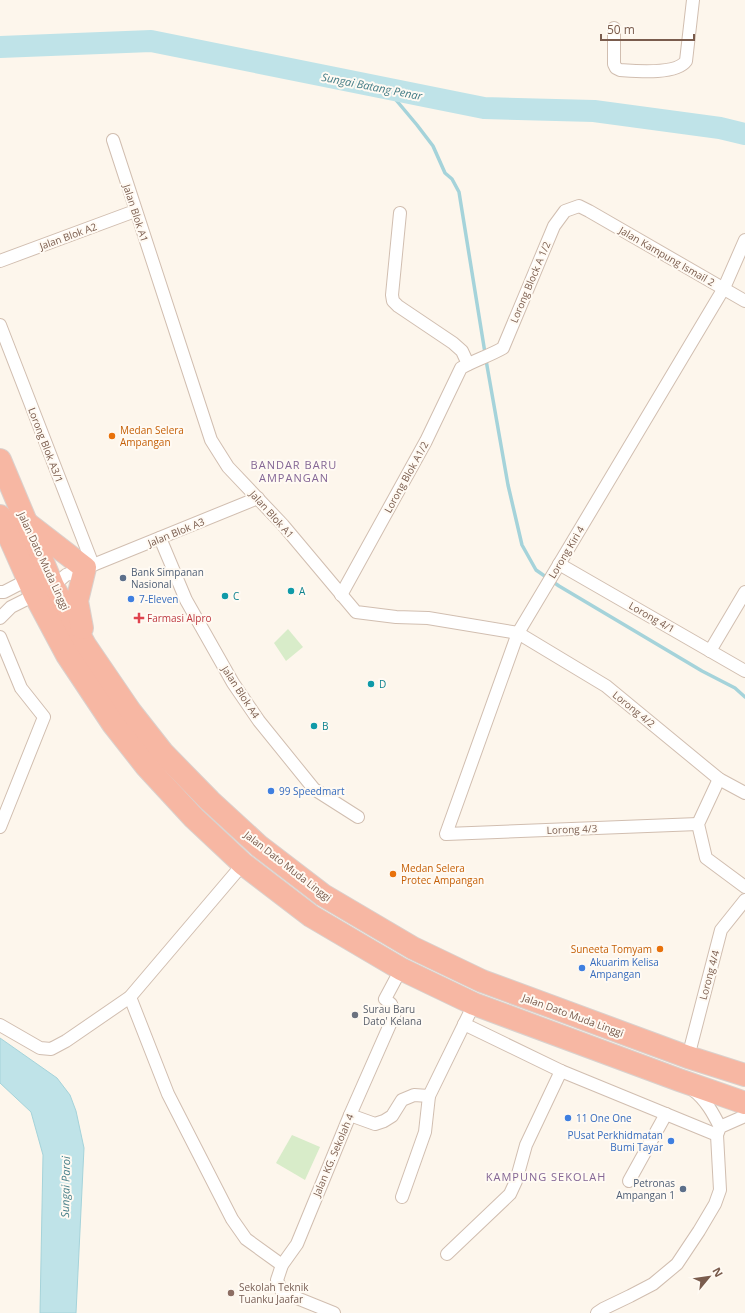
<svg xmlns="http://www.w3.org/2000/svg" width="745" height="1313" viewBox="0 0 745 1313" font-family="'Open Sans',sans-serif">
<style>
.green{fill:#d8ecc9}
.water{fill:#bfe3e8;stroke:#a5d3da}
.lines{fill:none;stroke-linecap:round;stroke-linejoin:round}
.stream{stroke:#a5d3da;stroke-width:3.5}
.river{stroke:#bfe3e8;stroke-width:22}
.street-casing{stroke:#d1beb0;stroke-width:14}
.highway-casing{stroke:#dad1cd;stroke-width:24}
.street{stroke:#fff;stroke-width:12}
.highway{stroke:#f7b7a3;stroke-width:22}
.food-dot{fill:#e8710a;stroke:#fffaf3;stroke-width:1.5}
.service-dot{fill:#5c6f8a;stroke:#fffaf3;stroke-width:1.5}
.culture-dot{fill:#0f9aa8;stroke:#fffaf3;stroke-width:1.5}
.shop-dot{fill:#3f7fe0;stroke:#fffaf3;stroke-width:1.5}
.health-dot{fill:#e0444e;stroke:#fffaf3;stroke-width:1.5}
.worship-dot{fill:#6b7280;stroke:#fffaf3;stroke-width:1.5}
.education-dot{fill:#8d6e63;stroke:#fffaf3;stroke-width:1.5}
.labels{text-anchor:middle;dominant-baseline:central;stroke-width:4;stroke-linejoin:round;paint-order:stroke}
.street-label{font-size:10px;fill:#7a5c4d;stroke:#fffaf3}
.food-label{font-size:10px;fill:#c56008;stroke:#fffaf3;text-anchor:start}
.service-label{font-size:10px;fill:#4e5e75;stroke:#fffaf3;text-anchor:start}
.culture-label{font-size:10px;fill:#0d838f;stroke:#fffaf3;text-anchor:start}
.shop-label{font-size:10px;fill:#366cbe;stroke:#fffaf3;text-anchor:start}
.health-label{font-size:10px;fill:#be3a42;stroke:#fffaf3;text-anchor:start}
.worship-label{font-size:10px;fill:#5b616d;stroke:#fffaf3;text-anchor:start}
.education-label{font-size:10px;fill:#785e54;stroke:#fffaf3;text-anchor:start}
.water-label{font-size:11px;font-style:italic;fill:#437c86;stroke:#fffaf3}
.neighbourhood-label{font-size:11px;letter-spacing:1px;fill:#846695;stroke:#fffaf3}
</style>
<rect width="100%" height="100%" fill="#fdf6ec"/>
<g class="green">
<path d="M 288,629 L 303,647 L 286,661 L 274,643 Z"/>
<path d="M 292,1135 L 320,1147 L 305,1180 L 276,1163 Z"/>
</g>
<path class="water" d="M 0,1038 L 57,1078 L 70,1095 L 76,1111 L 84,1148 L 76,1313 L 40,1313 L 43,1155 L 31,1112 L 0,1083 Z"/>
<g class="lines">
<g class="stream">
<path d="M 386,88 L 417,125 L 433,146 L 445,173 L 452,179 L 459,192 L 485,353"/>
<path d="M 486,360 L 508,485 L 522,545 L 536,570 L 559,586 L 702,671 L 735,688 L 745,697"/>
</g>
<path class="river" d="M 0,47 L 151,41 L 484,108 L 594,111 L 720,128 L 745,134"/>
<defs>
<g id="street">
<path d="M 614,28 L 614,64 L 616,68 L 620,70 C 635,71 676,75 686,61 L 693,0"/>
<path d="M 113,140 L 211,440 L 228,467 L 283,525 L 356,612 L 396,617 L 428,618 L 518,633 L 606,686 L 719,779 L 745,793"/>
<path d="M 400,213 L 392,295 L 393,301 L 398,306 L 453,343 L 462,351 L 468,364"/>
<path d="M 0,261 L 135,211"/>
<path d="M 0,325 L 93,565"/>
<path d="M 160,538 L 186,600 L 233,683 L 259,721 L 314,789 L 358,817"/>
<path d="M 559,564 L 745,671"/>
<path d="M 0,592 L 4,592 L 33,577"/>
<path d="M 341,595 L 426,441 L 461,368 C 475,360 489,356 503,348 L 554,226 L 565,211 L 579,206 L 589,211 L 745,301"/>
<path d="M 0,618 L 11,607 L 53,586 L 66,575 L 93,565 L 258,498"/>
<path d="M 0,637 L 21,688 L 44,717 L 0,827"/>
<path d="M 710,651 L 745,592"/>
<path d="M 719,779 L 698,824 L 706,858 L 745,887"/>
<path d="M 698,824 L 446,834 L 518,633 L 724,288 L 745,240"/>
<path d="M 130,997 L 168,1094 L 232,1219 L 246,1239 L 282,1265"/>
<path d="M 464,1024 L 561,1071 L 717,1135"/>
<path d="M 0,1025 L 40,1048 L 51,1049 L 66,1041 L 130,997 L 243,864"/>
<path d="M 688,1057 L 721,930 L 745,900"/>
<path d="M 693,1090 C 706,1100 713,1113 720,1127"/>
<path d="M 350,1115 L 375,1124 L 384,1121 L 392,1116 L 402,1100 L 414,1095 L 429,1096"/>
<path d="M 629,1181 L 666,1114"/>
<path d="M 402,1197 L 425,1132 L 429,1096 L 474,1004"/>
<path d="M 447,1254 L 510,1194 L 516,1181 L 526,1145 L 561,1071"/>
<path d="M 334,1313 L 282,1292 L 277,1280 L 282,1265 L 297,1244 L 350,1115 L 395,1013 L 391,1004 L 385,999 L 401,969"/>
<path d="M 597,1313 L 603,1309 L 630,1296 L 653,1284 L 677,1264 L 699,1231 L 715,1204 L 720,1190 L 717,1135 L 720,1127 L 745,1116"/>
</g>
<g id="highway">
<path d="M 0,460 L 53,586 L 85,645 L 130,711 L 163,753 L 210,801 L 259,846 L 323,895 L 413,948 L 482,981 L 688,1057 L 745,1075"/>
<path d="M 0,516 L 35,595 L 67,655 L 113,724 L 146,766 L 194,818 L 243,864 L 311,916 L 401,969 L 474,1004 L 679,1080 L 745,1103"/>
<path d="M 28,524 L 85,568 L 77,601 L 82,628"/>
</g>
</defs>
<use href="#street" class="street-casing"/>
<use href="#highway" class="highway-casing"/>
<use href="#street" class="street"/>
<use href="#highway" class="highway"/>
</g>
<g class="food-dot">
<circle cx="112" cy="436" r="4"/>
<circle cx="393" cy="874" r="4"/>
<circle cx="660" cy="949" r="4"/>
</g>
<g class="service-dot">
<circle cx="123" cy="578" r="4"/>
<circle cx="683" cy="1189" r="4"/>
</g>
<g class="culture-dot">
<circle cx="291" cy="591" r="4"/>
<circle cx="225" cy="596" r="4"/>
<circle cx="371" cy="684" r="4"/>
<circle cx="314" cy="726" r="4"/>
</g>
<g class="shop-dot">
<circle cx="131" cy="599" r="4"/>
<circle cx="271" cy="791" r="4"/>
<circle cx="582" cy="968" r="4"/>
<circle cx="568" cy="1118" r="4"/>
<circle cx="671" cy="1141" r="4"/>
</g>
<path class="health-dot" d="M137 612h4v4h4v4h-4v4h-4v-4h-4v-4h4z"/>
<circle class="worship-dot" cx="355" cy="1015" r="4"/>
<circle class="education-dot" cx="231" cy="1293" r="4"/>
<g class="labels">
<g class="street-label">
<text transform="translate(136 213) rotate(72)">Jalan Blok A1</text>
<text transform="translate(68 236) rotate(-20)">Jalan Blok A2</text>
<text transform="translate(667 256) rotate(30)">Jalan Kampung Ismail 2</text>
<text transform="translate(530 282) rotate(-67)">Lorong Block A 1/2</text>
<text transform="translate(46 445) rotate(69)">Lorong Blok A3/1</text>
<text transform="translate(406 477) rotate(-61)">Lorong Blok A1/2</text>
<text transform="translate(272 514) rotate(48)">Jalan Blok A1</text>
<text transform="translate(176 532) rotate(-22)">Jalan Blok A3</text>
<text transform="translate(566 552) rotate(-59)">Lorong Kiri 4</text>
<text transform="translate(44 561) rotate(65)">Jalan Dato Muda Linggi</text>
<text transform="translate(652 617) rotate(30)">Lorong 4/1</text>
<text transform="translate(241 692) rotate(57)">Jalan Blok A4</text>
<text transform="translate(634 709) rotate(39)">Lorong 4/2</text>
<text transform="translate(572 829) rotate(-2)">Lorong 4/3</text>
<text transform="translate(288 866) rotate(38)">Jalan Dato Muda Linggi</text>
<text transform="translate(709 975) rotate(-75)">Lorong 4/4</text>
<text transform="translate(573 1015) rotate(20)">Jalan Dato Muda Linggi</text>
<text transform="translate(333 1155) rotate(-67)">Jalan KG. Sekolah 4</text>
</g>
<g class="food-label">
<text x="120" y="430">Medan Selera<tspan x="120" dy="12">Ampangan</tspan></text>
<text x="401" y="868">Medan Selera<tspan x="401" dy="12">Protec Ampangan</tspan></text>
<text x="652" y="949" text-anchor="end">Suneeta Tomyam</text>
</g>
<g class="service-label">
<text x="131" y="572">Bank Simpanan<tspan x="131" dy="12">Nasional</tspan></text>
<text x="675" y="1183" text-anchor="end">Petronas<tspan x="675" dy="12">Ampangan 1</tspan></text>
</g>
<g class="culture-label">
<text x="299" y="591">A</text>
<text x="233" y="596">C</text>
<text x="379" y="684">D</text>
<text x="322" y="726">B</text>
</g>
<g class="shop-label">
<text x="139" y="599">7-Eleven</text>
<text x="279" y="791">99 Speedmart</text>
<text x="590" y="962">Akuarim Kelisa<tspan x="590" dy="12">Ampangan</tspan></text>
<text x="576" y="1118">11 One One</text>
<text x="663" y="1135" text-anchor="end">PUsat Perkhidmatan<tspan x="663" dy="12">Bumi Tayar</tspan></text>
</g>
<g class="health-label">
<text x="147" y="618">Farmasi Alpro</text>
</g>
<g class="worship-label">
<text x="363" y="1009">Surau Baru<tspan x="363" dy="12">Dato' Kelana</tspan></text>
</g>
<g class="education-label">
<text x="239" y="1287">Sekolah Teknik<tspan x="239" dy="12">Tuanku Jaafar</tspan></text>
</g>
<g class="water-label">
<text transform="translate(372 86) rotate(11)">Sungai Batang Penar</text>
<text transform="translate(65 1187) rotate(-89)">Sungai Paroi</text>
</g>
<g class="neighbourhood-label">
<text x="294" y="464">BANDAR BARU<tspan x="294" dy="13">AMPANGAN</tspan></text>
<text x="546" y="1176">KAMPUNG SEKOLAH</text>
</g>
</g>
<g transform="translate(709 1277) rotate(61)" stroke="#fffaf3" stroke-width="3" paint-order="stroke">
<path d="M0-3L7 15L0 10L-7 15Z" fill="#7a5c4d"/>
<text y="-6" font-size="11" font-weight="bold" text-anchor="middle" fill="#7a5c4d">N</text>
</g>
<path d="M601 34v6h93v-6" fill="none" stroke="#7a5c4d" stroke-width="2"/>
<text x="607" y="34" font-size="12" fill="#7a5c4d" stroke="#fffaf3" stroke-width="3" paint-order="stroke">50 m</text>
</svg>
